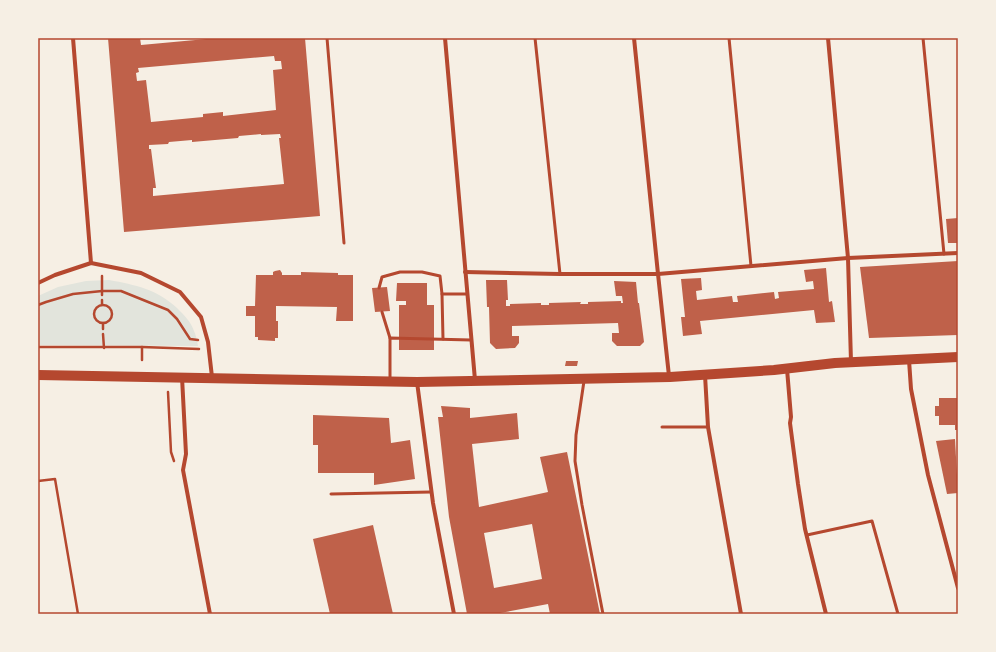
<svg xmlns="http://www.w3.org/2000/svg" width="996" height="652" viewBox="0 0 996 652" font-family="'DejaVu Sans',sans-serif">
<style>
.green{fill:#e2e4dc}
.building{fill:#bf614a;fill-rule:evenodd}
.lines{fill:none;stroke-linecap:round;stroke-linejoin:round}
.path{stroke:#b5482f;stroke-width:2.5}
.service{stroke:#b5482f;stroke-width:3}
.minor{stroke:#b5482f;stroke-width:4}
.primary{stroke:#b5482f;stroke-width:10}
.neatline{fill:none;stroke:#b5482f;stroke-width:1.5}
</style>
<rect width="100%" height="100%" fill="#f6efe4"/>
<path class="green" d="M 109,280 C 136,285 156,289 177,308 C 184,315 191,322 194,331 C 196,335 197,341 198,346 L 38,345 L 38,296 L 58,287 L 86,281 Z"/>
<g class="building">
<path d="M 108,38 L 140,38 L 141,45 L 217,38 L 305,38 L 320,216 L 124,232 ZM 274,56 L 275,61 L 281,61 L 282,69 L 273,70 L 276,110 L 223,116 L 223,112 L 203,114 L 203,117 L 151,122 L 146,80 L 137,81 L 136,73 L 139,72 L 138,68 ZM 261,134 L 261,135 L 280,134 L 281,138 L 279,138 L 284,184 L 153,196 L 153,188 L 156,188 L 151,149 L 149,149 L 149,145 L 168,144 L 169,142 L 192,140 L 192,142 L 238,138 L 239,136 Z"/>
<path d="M 958,218 L 958,243 L 948,243 L 946,219 Z"/>
<path d="M 958,261 L 958,335 L 869,338 L 860,267 Z"/>
<path d="M 826,268 L 829,302 L 832,301 L 835,322 L 816,323 L 814,310 L 700,321 L 702,334 L 683,336 L 681,317 L 685,317 L 681,279 L 701,278 L 702,290 L 696,291 L 697,300 L 732,296 L 733,302 L 738,302 L 737,296 L 774,292 L 775,299 L 779,298 L 778,292 L 814,289 L 813,281 L 806,282 L 804,270 Z"/>
<path d="M 280,270 L 282,273 L 282,275 L 301,275 L 301,272 L 338,273 L 338,275 L 353,275 L 353,321 L 336,321 L 337,307 L 276,306 L 276,321 L 278,321 L 278,338 L 275,338 L 275,341 L 258,340 L 258,337 L 255,337 L 255,316 L 246,316 L 246,306 L 255,306 L 256,275 L 273,275 L 273,272 L 275,271 Z"/>
<path d="M 486,280 L 507,280 L 508,300 L 506,300 L 506,306 L 510,306 L 510,304 L 541,303 L 541,305 L 549,305 L 549,303 L 581,302 L 580,304 L 588,304 L 588,302 L 621,301 L 621,303 L 623,303 L 622,296 L 616,296 L 614,281 L 636,282 L 638,303 L 639,303 L 644,342 L 640,346 L 617,346 L 612,341 L 612,333 L 619,333 L 618,323 L 512,326 L 512,336 L 519,336 L 519,343 L 515,348 L 496,349 L 490,343 L 489,307 L 487,307 Z"/>
<path d="M 397,283 L 427,283 L 427,305 L 434,305 L 434,350 L 399,350 L 399,305 L 406,305 L 406,301 L 396,301 Z"/>
<path d="M 387,287 L 390,311 L 375,312 L 372,288 Z"/>
<path d="M 566,361 L 578,361 L 577,366 L 565,366 Z"/>
<path d="M 939,398 L 958,398 L 958,430 L 955,430 L 955,425 L 939,425 L 939,416 L 935,416 L 935,406 L 939,406 Z"/>
<path d="M 441,406 L 470,408 L 470,418 L 517,413 L 519,439 L 472,444 L 479,507 L 548,492 L 540,457 L 567,452 L 600,614 L 550,614 L 548,604 L 500,613 L 500,614 L 467,614 L 449,517 L 438,417 L 443,417 ZM 532,524 L 542,579 L 494,588 L 484,533 Z"/>
<path d="M 313,415 L 389,418 L 391,443 L 410,440 L 415,479 L 374,485 L 374,473 L 318,473 L 318,445 L 313,445 Z"/>
<path d="M 955,439 L 958,493 L 947,494 L 936,441 Z"/>
<path d="M 373,525 L 393,614 L 330,614 L 313,539 Z"/>
</g>
<g class="lines">
<g class="path">
<path d="M 102,276 L 102,295"/>
<path d="M 102,300 L 102,304"/>
<circle cx="103" cy="314" r="9"/>
<path d="M 38,305 L 46,302 L 73,294 L 102,291 L 121,291 L 168,310 L 177,319 L 190,339 L 198,340"/>
<path d="M 103,323 L 103,329"/>
<path d="M 103,334 L 104,348"/>
<path d="M 38,347 L 142,347 L 199,349"/>
<path d="M 142,347 L 142,360"/>
<path d="M 168,392 L 171,452 L 174,461"/>
<path d="M 38,481 L 55,479 L 78,614"/>
</g>
<g class="service">
<path d="M 327,38 L 344,243"/>
<path d="M 535,38 L 560,274"/>
<path d="M 729,38 L 751,266"/>
<path d="M 923,38 L 944,254"/>
<path d="M 379,288 L 382,277 L 400,272 L 422,272 L 440,276 L 442,294"/>
<path d="M 382,312 L 390,338"/>
<path d="M 443,339 L 442,294 L 467,294"/>
<path d="M 390,380 L 390,338 L 471,340"/>
<path d="M 584,381 L 576,435 L 575,461 L 582,505 L 603,614"/>
<path d="M 662,427 L 708,427"/>
<path d="M 331,494 L 431,492"/>
<path d="M 807,535 L 872,521 L 898,614"/>
</g>
<g class="minor">
<path d="M 73,38 L 91,263"/>
<path d="M 445,38 L 475,380"/>
<path d="M 634,38 L 658,274 L 669,376"/>
<path d="M 828,38 L 848,258 L 851,362"/>
<path d="M 465,272 L 560,274 L 658,274 L 848,258 L 958,253"/>
<path d="M 38,283 L 55,275 L 91,263 L 141,273 L 180,292 L 201,317 L 208,342 L 212,377"/>
<path d="M 909,360 L 911,389 L 928,475 L 958,588"/>
<path d="M 787,369 L 791,417 L 790,423 L 798,484 L 805,529 L 826,614"/>
<path d="M 705,375 L 708,427 L 741,614"/>
<path d="M 182,377 L 186,454 L 183,470 L 210,614"/>
<path d="M 417,382 L 433,503 L 454,614"/>
</g>
<path class="primary" d="M 38,375 L 417,382 L 670,377 L 774,370 L 835,363 L 958,357"/>
</g>
<rect width="996" height="652" fill="none" stroke="#f6efe4" stroke-width="78"/>
<rect x="39" y="39" width="918" height="574" class="neatline"/>
</svg>
